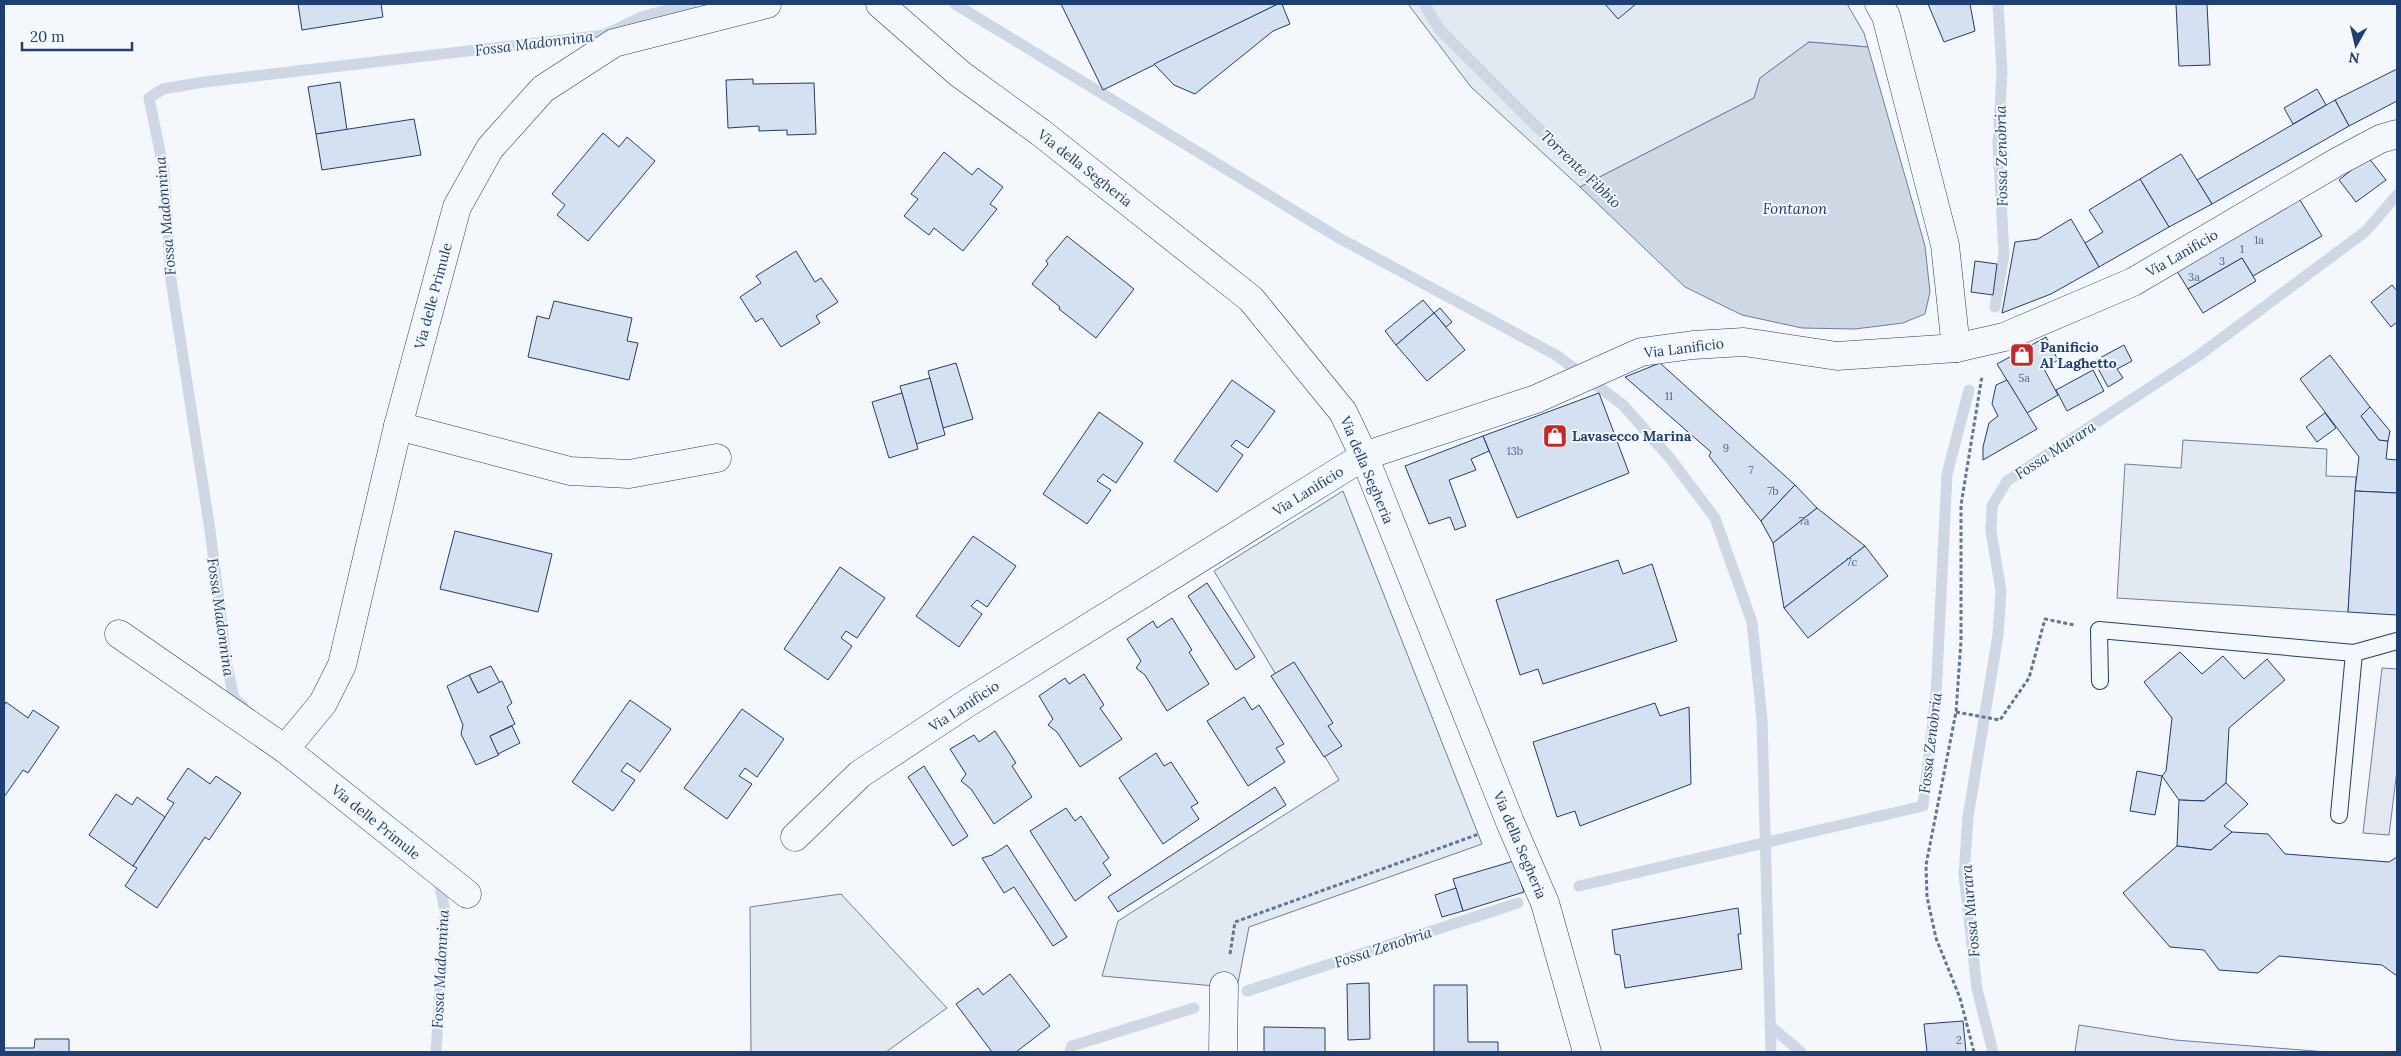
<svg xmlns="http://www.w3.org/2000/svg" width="2401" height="1056" viewBox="0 0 2401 1056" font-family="Lora,serif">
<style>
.green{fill:#e3e9f0;stroke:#687fa3}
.parking{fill:#e3e8f0;stroke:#687fa3}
.water{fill:#cfd7e4;stroke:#687fa3}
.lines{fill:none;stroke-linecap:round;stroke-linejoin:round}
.stream{stroke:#cfd7e4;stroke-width:11}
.building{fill:#d5e0f0;stroke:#1d3f73}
.lane-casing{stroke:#1d3f73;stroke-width:18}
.street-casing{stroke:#1d3f73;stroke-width:29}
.secondary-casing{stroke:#1d3f73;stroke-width:29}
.path{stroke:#5e769c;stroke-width:3;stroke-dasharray:4 2.5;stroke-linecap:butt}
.lane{stroke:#f4f7fb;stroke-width:16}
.street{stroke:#f4f7fb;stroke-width:28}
.secondary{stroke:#f4f7fb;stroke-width:28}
.labels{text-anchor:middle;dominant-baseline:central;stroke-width:4;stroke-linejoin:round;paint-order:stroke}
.number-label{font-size:11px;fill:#4b6792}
.street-label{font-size:14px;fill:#1d3f73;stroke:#f4f7fb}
.poi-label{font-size:14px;font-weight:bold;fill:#1d3f73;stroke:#f4f7fb;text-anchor:start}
.water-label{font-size:15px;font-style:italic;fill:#1d3f73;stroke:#f4f7fb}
</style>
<rect width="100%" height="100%" fill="#f4f7fb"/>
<g class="green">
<path d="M 1408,4 L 1847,4 L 1864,33 L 1868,47 L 1809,42 L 1760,78 L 1754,98 L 1580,187 L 1471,87 Z"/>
<path d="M 2183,440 L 2327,449 L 2326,476 L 2356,477 L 2348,612 L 2117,598 L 2125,464 L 2181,468 Z"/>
<path d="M 1343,491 L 1482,844 L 1249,927 L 1237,988 L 1102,976 L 1118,921 L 1339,780 L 1214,571 Z"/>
<path d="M 841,894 L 947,1008 L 886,1052 L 751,1052 L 750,907 Z"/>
<path d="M 2079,1025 L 2175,1040 L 2327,1052 L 2075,1052 Z"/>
</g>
<path class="parking" d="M 2382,668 L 2397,669 L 2397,770 L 2389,835 L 2363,833 Z"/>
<path class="water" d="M 1809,42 L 1868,47 L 1925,246 L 1930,292 L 1925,314 L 1903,323 L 1855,329 L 1802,328 L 1742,315 L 1685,287 L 1580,187 L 1754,98 L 1760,78 Z"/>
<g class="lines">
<g class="stream">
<path d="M 955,4 L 1339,238 L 1556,355 L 1623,405 L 1669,457 L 1715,518 L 1752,622 L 1762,719 L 1771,1052"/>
<path d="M 1424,4 L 1440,30 L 1601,191"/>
<path d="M 1995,307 L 2004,254 L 1998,144 L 2002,72 L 1998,4"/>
<path d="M 243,706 L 234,698 L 227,666 L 210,530 L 171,280 L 164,171 L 149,98 L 163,89 L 204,82 L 604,35 L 644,16 L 692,4"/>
<path d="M 1579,886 L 1923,806 L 1936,696 L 1947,474 L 1969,390"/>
<path d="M 1247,991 L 1518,903"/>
<path d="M 1770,1026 L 1801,1052"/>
<path d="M 436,1052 L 445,912 L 440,886"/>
<path d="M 1070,1052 L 1072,1046 L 1194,1008"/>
<path d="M 1993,1052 L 1977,989 L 1964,875 L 1968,817 L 1998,635 L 2001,591 L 1991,531 L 1992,506 L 2007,481 L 2198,356 L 2366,231 L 2397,195"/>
</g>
</g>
<g class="building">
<path d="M 298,4 L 381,4 L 383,17 L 302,30 Z"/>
<path d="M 1061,4 L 1278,4 L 1103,90 Z"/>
<path d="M 1278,4 L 1282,4 L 1290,24 L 1273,31 L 1195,94 L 1174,85 L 1154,64 Z"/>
<path d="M 1605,4 L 1636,4 L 1618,19 Z"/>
<path d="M 1928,4 L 1970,4 L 1975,31 L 1944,42 Z"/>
<path d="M 2176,4 L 2207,4 L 2210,65 L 2179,66 Z"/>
<path d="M 2397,69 L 2397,101 L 2349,126 L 2335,100 Z"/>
<path d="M 753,79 L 753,84 L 814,83 L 816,134 L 787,135 L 787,130 L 759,131 L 759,126 L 728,128 L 726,80 Z"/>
<path d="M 340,82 L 347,130 L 316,134 L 308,87 Z"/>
<path d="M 2317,89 L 2326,105 L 2293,124 L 2284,108 Z"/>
<path d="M 2335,100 L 2349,126 L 2212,204 L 2197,180 Z"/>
<path d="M 414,119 L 421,155 L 322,170 L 316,134 Z"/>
<path d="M 603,133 L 619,147 L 627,137 L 655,161 L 588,241 L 557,215 L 565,205 L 552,194 Z"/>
<path d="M 944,152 L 972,175 L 978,168 L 1003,187 L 990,204 L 997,209 L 963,251 L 934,228 L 929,235 L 904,216 L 918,199 L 911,194 Z"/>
<path d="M 2181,154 L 2212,204 L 2169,227 L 2140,179 Z"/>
<path d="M 2368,157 L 2386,180 L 2356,202 L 2339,180 Z"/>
<path d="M 2140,179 L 2169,227 L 2099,267 L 2085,243 L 2103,232 L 2089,210 Z"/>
<path d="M 2295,192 L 2322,236 L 2253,276 L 2242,258 L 2188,289 L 2172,263 Z"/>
<path d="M 2071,219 L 2099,267 L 2051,294 L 2002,313 L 2015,242 L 2038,239 Z"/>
<path d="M 1067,236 L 1134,289 L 1096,338 L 1059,309 L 1060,307 L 1032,284 L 1048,264 L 1046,261 Z"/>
<path d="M 796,251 L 815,282 L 821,278 L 838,302 L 816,316 L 820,323 L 781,347 L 762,318 L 756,322 L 740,297 L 761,283 L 756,276 Z"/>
<path d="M 2242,258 L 2256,281 L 2203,313 L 2188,289 Z"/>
<path d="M 1975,261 L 1997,264 L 1993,295 L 1971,292 Z"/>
<path d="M 2392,285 L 2397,291 L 2397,322 L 2391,327 L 2371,302 Z"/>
<path d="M 1423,300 L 1434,313 L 1396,345 L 1385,331 Z"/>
<path d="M 554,301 L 632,318 L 627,341 L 638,343 L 629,380 L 528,357 L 537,316 L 549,319 Z"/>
<path d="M 1440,308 L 1452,322 L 1446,327 L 1434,313 Z"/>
<path d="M 1434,313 L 1465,350 L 1427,381 L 1396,345 Z"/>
<path d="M 2046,337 L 2058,360 L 2044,369 L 2058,395 L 2027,413 L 1997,364 Z"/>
<path d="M 2124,345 L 2132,361 L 2117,369 L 2123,378 L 2108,387 L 2094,361 Z"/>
<path d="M 2330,355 L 2370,407 L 2361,416 L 2379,440 L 2388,441 L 2386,459 L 2397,460 L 2397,493 L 2355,491 L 2359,457 L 2300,379 Z"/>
<path d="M 956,363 L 973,419 L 943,428 L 928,371 Z"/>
<path d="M 1660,363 L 1795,485 L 1761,521 L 1709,456 L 1711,452 L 1625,377 Z"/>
<path d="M 2093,370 L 2104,391 L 2067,411 L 2056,390 Z"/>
<path d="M 930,378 L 945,435 L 916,444 L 900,386 Z"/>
<path d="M 1232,380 L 1275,411 L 1248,448 L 1236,440 L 1231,446 L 1243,455 L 1217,492 L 1174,461 Z"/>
<path d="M 2007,380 L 2037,429 L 1983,460 L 1983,447 L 1989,423 L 1998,416 L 1992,404 L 1996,385 Z"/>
<path d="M 902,393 L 918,449 L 889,458 L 872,402 Z"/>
<path d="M 1599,393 L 1629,473 L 1517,518 L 1483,436 Z"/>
<path d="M 2370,407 L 2390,431 L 2388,441 L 2379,440 L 2361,416 Z"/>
<path d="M 1099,412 L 1143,443 L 1116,483 L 1103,474 L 1097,481 L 1111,490 L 1087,524 L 1043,494 Z"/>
<path d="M 2325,413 L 2336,428 L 2317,442 L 2306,427 Z"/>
<path d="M 1483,436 L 1489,451 L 1471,459 L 1476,470 L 1449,480 L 1466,526 L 1455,530 L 1450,517 L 1429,524 L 1405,466 Z"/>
<path d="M 1795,485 L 1817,508 L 1773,543 L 1761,521 Z"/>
<path d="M 2355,491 L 2397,493 L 2397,615 L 2348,612 Z"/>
<path d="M 1817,508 L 1865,546 L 1784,608 L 1773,543 Z"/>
<path d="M 455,531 L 552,554 L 538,612 L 440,589 Z"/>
<path d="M 973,536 L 1016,566 L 987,607 L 977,600 L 971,606 L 982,614 L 959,647 L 916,616 Z"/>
<path d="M 1865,546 L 1888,576 L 1808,638 L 1784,608 Z"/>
<path d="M 1618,560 L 1623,574 L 1652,564 L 1677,641 L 1543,684 L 1538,669 L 1520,675 L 1496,600 Z"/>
<path d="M 840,567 L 885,598 L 857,638 L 846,631 L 841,638 L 852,646 L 828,680 L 784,649 Z"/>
<path d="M 1207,583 L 1255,657 L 1236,670 L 1188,596 Z"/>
<path d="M 1172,618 L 1192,650 L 1189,652 L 1209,684 L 1167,711 L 1145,675 L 1136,668 L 1141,661 L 1127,639 L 1153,621 L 1157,628 Z"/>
<path d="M 2180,652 L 2202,674 L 2223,656 L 2244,679 L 2267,659 L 2285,680 L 2229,728 L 2226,783 L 2204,801 L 2179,800 L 2162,776 L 2166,771 L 2172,718 L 2144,682 Z"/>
<path d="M 1294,662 L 1333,723 L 1328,726 L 1342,746 L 1324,757 L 1271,676 Z"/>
<path d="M 491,666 L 500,683 L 478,693 L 469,675 Z"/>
<path d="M 1084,674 L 1104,705 L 1100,708 L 1122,739 L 1080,767 L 1057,732 L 1048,725 L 1053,719 L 1039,696 L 1065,678 L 1069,684 Z"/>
<path d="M 469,675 L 478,693 L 502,681 L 512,703 L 507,707 L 515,724 L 490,736 L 499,755 L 476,765 L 461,734 L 463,725 L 447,686 Z"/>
<path d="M 1244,697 L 1252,710 L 1259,705 L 1284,744 L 1276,748 L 1285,762 L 1248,786 L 1207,721 Z"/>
<path d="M 630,700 L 671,729 L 640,772 L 627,763 L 621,771 L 635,780 L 613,811 L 572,782 Z"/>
<path d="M 6,702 L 28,718 L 33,710 L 59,727 L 28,773 L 23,770 L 4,797 L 4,706 Z"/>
<path d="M 1655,703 L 1660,716 L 1689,707 L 1691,784 L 1580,826 L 1575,811 L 1557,817 L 1533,742 Z"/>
<path d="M 742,709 L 784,739 L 757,777 L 745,768 L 739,776 L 752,784 L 727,819 L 684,788 Z"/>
<path d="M 512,726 L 520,743 L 498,754 L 490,736 Z"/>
<path d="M 995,731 L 1016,763 L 1012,766 L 1032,797 L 994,824 L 971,789 L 961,781 L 966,774 L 950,749 L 974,735 L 979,742 Z"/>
<path d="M 1156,753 L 1164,766 L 1171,762 L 1198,803 L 1191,807 L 1199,819 L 1163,844 L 1119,778 Z"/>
<path d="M 924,766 L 968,836 L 953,846 L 908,777 Z"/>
<path d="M 188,768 L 210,784 L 216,776 L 241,793 L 209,840 L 205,837 L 157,908 L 125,886 L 137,868 L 133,866 L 174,803 L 167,799 Z"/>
<path d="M 2137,771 L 2162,776 L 2155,815 L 2130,811 Z"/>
<path d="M 2226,783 L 2248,804 L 2224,826 L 2232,832 L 2211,850 L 2177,846 L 2179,800 L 2204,801 Z"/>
<path d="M 1275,787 L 1286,805 L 1118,912 L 1108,897 Z"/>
<path d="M 116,794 L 132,805 L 137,797 L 165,817 L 133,866 L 89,835 Z"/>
<path d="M 1066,808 L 1075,821 L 1081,816 L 1109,858 L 1103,863 L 1111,875 L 1075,901 L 1030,831 Z"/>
<path d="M 2232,832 L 2268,834 L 2285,854 L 2389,862 L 2397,857 L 2397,976 L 2382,965 L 2279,956 L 2258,973 L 2219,970 L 2204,950 L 2170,947 L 2123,893 L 2177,846 L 2211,850 Z"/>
<path d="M 1007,845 L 1067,937 L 1053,946 L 1014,887 L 1004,893 L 982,858 L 992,855 Z"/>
<path d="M 1514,861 L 1524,892 L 1463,911 L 1453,879 Z"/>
<path d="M 1456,888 L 1463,911 L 1442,917 L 1435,895 Z"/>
<path d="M 1738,908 L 1741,934 L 1738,934 L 1742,969 L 1625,988 L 1620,955 L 1615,954 L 1612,930 Z"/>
<path d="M 1010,974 L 1050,1026 L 1016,1052 L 992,1052 L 956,1004 L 978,988 L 983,995 Z"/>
<path d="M 1369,983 L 1370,1039 L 1348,1040 L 1347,984 Z"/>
<path d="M 1434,985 L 1467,985 L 1468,1042 L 1498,1042 L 1498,1052 L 1434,1052 Z"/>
<path d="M 1963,1021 L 1966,1052 L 1927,1052 L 1924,1024 Z"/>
<path d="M 1264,1027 L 1325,1028 L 1325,1052 L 1264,1052 Z"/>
<path d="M 35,1039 L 69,1039 L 69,1052 L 4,1052 L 4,1048 L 34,1048 Z"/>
</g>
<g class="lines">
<defs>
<g id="lane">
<path d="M 2100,681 L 2099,630 L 2354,653 L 2397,641"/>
<path d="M 2339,815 L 2354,653"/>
</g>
<g id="street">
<path d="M 1879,4 L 1886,16 L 1945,245 L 1956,348"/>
<path d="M 398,426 L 570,471 L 629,474 L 717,458"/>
<path d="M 119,634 L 285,749 L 467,894"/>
<path d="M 285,749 L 323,703 L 342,665 L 398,426 L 457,207 L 490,148 L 543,89 L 614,43 L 767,4"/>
<path d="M 795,837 L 860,774 L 969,702 L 1364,456 L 1536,399 L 1641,352 L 1693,345 L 1744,342 L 1837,356 L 1956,348 L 2004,337 L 2133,282 L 2337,162 L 2380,139 L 2397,134"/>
<path d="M 1223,1052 L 1224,986"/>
</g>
<path id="secondary" d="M 880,4 L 960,74 L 1040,132 L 1251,299 L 1343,412 L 1364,456 L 1510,822 L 1545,903 L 1587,1052"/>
</defs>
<use href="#lane" class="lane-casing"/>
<use href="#street" class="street-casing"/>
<use href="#secondary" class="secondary-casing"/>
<g class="path">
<path d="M 1956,712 L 2000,720 L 2029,678 L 2045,619 L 2074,625"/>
<path d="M 1230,954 L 1235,922 L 1479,834"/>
<path d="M 1974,1052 L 1960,998 L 1936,938 L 1927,897 L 1926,865 L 1956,712 L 1961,641 L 1961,505 L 1982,376"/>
</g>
<use href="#lane" class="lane"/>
<use href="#street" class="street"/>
<use href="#secondary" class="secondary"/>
</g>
<defs>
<symbol id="shop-square" viewBox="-11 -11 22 22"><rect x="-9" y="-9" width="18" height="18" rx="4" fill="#c62828" stroke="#f4f7fb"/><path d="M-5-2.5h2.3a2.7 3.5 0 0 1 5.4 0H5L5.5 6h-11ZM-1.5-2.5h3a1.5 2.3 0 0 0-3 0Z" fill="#fff"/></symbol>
</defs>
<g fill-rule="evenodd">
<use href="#shop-square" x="2008" y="341" width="28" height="28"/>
<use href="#shop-square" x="1541" y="422" width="28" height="28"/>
</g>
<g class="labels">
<g class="number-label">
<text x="2259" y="240">1a</text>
<text x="2242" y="249">1</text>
<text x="2222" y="261">3</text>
<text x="2194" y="277">3a</text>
<text x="2024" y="378">5a</text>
<text x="1669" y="396">11</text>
<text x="1726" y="448">9</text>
<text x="1515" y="451">13b</text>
<text x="1751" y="470">7</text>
<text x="1773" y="491">7b</text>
<text x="1804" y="521">7a</text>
<text x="1852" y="562">7c</text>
<text x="1959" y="1040">2</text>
</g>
<g class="street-label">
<text transform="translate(1085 168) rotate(38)">Via della Segheria</text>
<text transform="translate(2182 253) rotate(-30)">Via Lanificio</text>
<text transform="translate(433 296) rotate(-75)">Via delle Primule</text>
<text transform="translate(1684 348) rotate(-7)">Via Lanificio</text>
<text transform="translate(1367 470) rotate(67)">Via della Segheria</text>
<text transform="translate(1308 491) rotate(-32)">Via Lanificio</text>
<text transform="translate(964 706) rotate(-33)">Via Lanificio</text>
<text transform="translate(376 822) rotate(39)">Via delle Primule</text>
<text transform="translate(1520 845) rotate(67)">Via della Segheria</text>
</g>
<g class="poi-label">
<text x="2040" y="347">Panificio<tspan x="2040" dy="16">Al Laghetto</tspan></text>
<text x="1572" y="436">Lavasecco Marina</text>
</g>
<g class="water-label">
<text transform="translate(534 43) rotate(-7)">Fossa Madonnina</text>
<text transform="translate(2001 156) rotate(-91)">Fossa Zenobria</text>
<text transform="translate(1581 169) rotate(44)">Torrente Fibbio</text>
<text x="1795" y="208">Fontanon</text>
<text transform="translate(165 216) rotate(-95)">Fossa Madonnina</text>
<text transform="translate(2055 450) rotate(-33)">Fossa Murara</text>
<text transform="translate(221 617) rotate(82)">Fossa Madonnina</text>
<text transform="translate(1930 743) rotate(-83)">Fossa Zenobria</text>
<text transform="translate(1970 911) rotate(-95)">Fossa Murara</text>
<text transform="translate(1383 947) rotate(-18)">Fossa Zenobria</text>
<text transform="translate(440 969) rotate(-87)">Fossa Madonnina</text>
</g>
</g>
<rect width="2401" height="1056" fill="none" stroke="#1d3f73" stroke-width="10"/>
<g transform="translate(2356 45) rotate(188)" stroke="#f4f7fb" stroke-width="4" paint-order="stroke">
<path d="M0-4L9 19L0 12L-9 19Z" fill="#1d3f73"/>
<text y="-8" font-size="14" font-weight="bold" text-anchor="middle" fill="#1d3f73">N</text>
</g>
<path d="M22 42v8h110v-8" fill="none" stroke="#1d3f73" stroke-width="2.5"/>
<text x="30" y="42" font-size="15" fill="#1d3f73" stroke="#f4f7fb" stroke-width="4" paint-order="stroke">20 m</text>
</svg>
